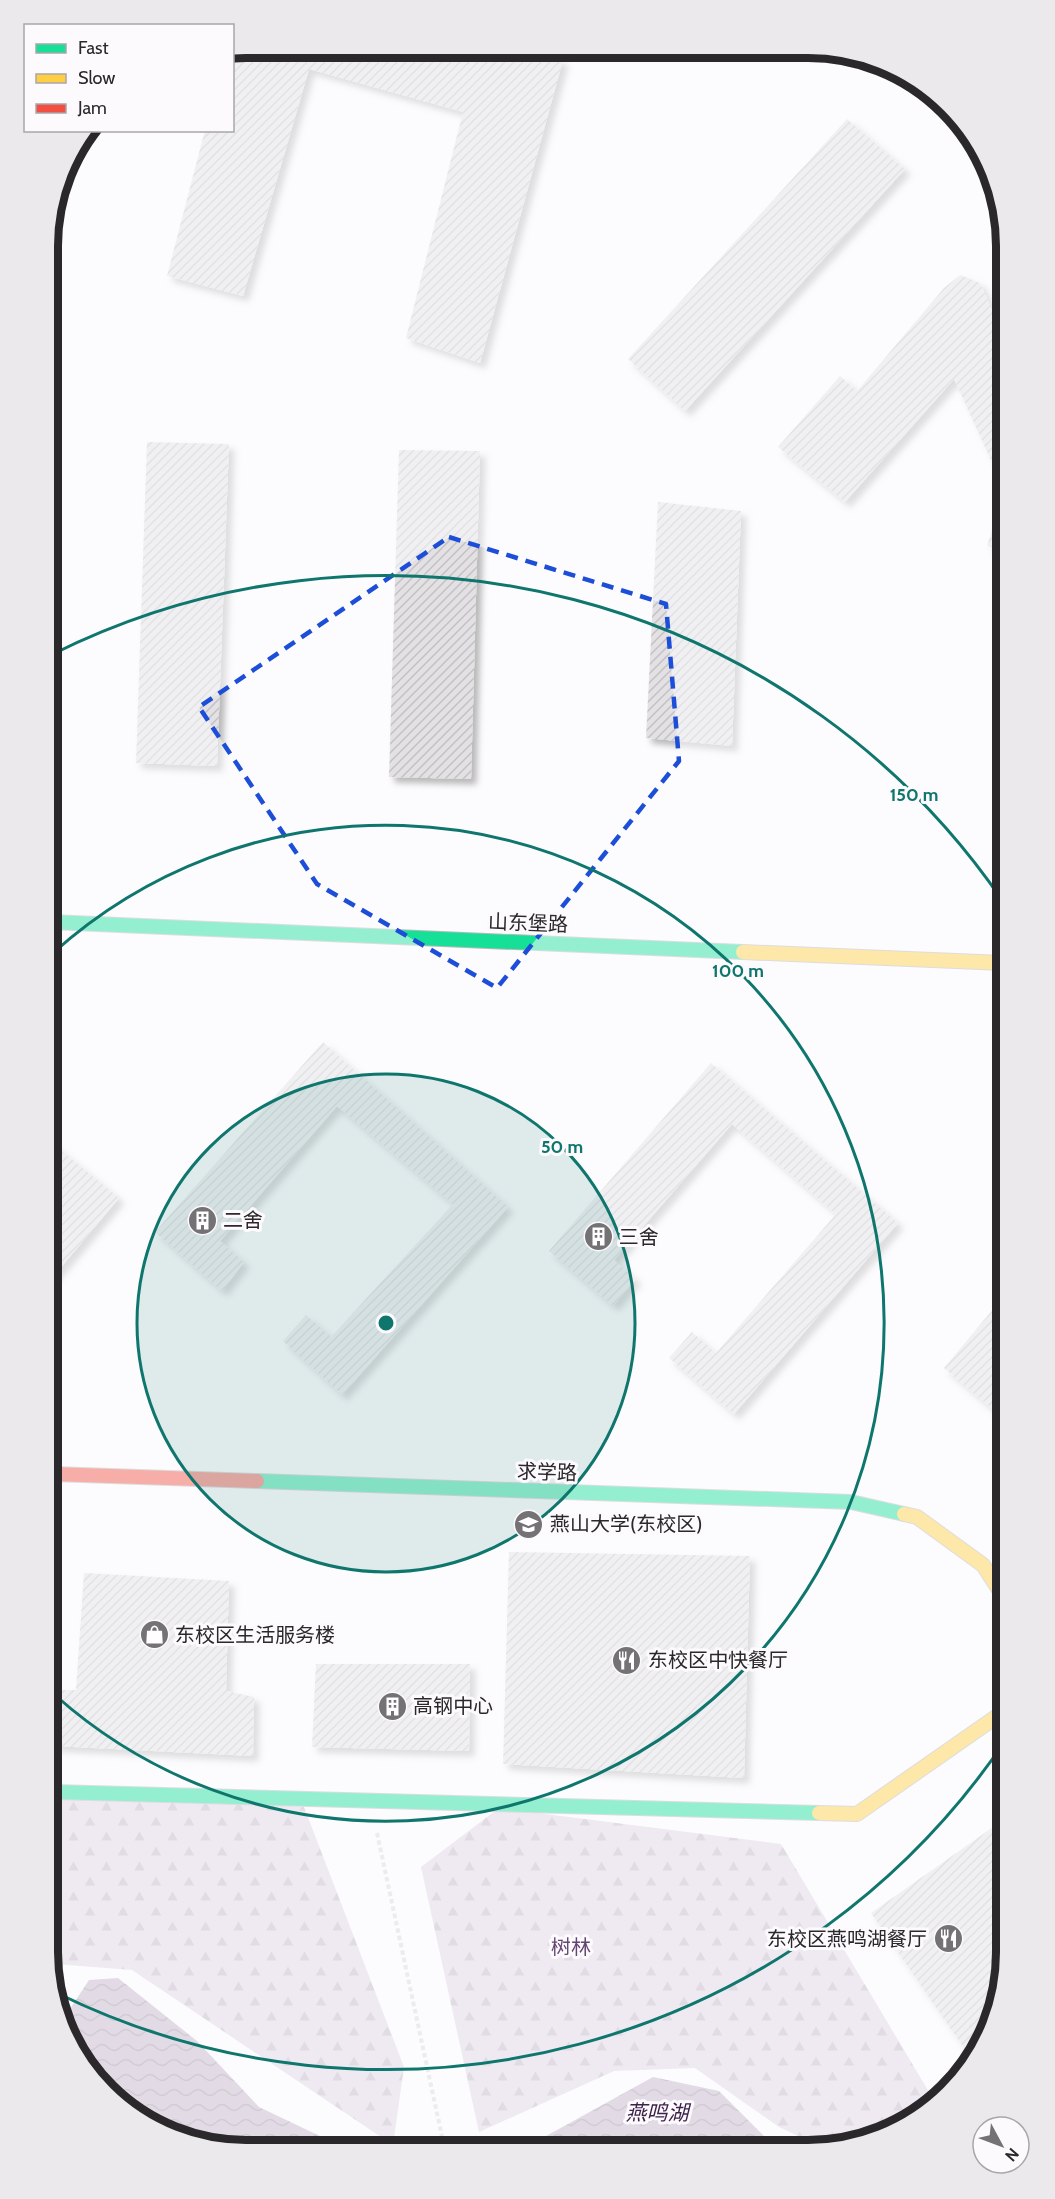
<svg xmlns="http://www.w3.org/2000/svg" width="1055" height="2199" viewBox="0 0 1055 2199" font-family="Cabin,'Noto Sans SC',sans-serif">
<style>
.forest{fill:url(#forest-firs)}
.water{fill:url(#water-waves)}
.building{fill:url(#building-hatch);filter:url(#shadow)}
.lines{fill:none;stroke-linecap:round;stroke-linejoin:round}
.fast-casing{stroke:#b9b8ba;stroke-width:16}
.slow-casing{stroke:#b9b8ba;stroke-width:16}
.jam-casing{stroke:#b9b8ba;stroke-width:16}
.path{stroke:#d9d8d9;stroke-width:4;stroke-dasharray:4.5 3;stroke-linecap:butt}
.fast{stroke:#16e098;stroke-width:14}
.slow{stroke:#ffcf43;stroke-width:14}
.jam{stroke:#f24e42;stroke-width:14}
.marked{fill:none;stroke:#1d4ed8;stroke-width:4.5;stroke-dasharray:12 8;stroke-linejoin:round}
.ring{fill:none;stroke:#0f766e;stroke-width:3}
.labels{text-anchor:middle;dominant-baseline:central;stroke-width:6;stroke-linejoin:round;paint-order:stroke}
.street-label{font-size:20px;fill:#2a282b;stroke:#fdfafe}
.poi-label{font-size:20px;fill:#2a282b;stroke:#fdfafe;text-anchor:start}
.park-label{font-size:20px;fill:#644671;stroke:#fdfafe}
.water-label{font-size:21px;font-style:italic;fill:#3d2149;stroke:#fdfafe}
.rim{fill:none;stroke:#2a282b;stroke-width:8}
.centre{fill:#0f766e;stroke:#fdfafe;stroke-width:3}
.ring-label{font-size:18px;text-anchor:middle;font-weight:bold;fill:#0f766e;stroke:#fdfafe;stroke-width:6;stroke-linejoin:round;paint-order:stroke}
</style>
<defs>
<pattern id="forest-firs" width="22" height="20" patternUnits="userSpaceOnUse" patternTransform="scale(1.5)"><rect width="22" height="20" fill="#e0d4e5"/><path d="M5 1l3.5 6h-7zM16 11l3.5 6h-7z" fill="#c0b6c5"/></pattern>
<pattern id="water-waves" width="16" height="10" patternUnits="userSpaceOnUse" patternTransform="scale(1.5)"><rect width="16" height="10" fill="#c3b4c9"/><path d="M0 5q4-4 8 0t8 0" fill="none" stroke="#9f92a3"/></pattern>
<pattern id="building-hatch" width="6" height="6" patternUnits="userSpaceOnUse" patternTransform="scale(1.5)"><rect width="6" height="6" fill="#e3e1e4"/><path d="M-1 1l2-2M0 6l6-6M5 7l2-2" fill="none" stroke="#c3c1c4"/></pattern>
<filter id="shadow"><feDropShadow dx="5.5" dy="5.5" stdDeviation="3" flood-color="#0004"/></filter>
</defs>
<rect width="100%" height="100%" fill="#fcfbfd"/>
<g class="forest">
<path d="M 54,1786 L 304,1807 L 404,2067 L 393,2145 L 132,1970 L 55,1964 Z"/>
<path d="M 499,1808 L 781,1844 L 935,2102 L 919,2118 L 861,2144 L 815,2144 L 779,2127 L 695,2068 L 614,2071 L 479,2132 L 421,1867 Z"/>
</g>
<g class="water">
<path d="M 118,1978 L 197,2041 L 259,2107 L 343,2147 L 208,2147 L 115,2102 L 81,2063 L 62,2021 L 89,1980 Z"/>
<path d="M 653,2077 L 719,2091 L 773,2145 L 528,2146 Z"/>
</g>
<g class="building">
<path d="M 246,48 L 527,50 L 563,60 L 480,363 L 406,338 L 463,112 L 309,69 L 243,296 L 167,276 L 205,130 L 232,130 L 232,51 Z"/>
<path d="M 847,119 L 905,169 L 685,411 L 628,359 Z"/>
<path d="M 960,275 L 980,283 L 1001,330 L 1001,482 L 954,379 L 845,502 L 778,447 L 840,376 L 857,391 L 944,288 Z"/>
<path d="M 147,442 L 229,444 L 217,766 L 136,763 Z"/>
<path d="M 399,450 L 480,451 L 471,779 L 389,777 Z"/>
<path d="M 1001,500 L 1001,550 L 987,546 Z"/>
<path d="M 658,502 L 741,511 L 732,746 L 646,738 Z"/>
<path d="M 323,1042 L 508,1207 L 342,1395 L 283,1341 L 306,1315 L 331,1337 L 453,1204 L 337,1106 L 220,1241 L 244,1262 L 222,1291 L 155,1232 Z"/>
<path d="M 711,1063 L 898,1223 L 734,1414 L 669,1358 L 692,1332 L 716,1353 L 836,1214 L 732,1124 L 614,1260 L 636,1279 L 613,1306 L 549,1251 Z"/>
<path d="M 52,1143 L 119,1198 L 52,1278 Z"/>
<path d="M 1004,1296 L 1005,1419 L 1005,1420 L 944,1368 Z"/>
<path d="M 509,1552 L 750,1556 L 744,1778 L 503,1764 Z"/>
<path d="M 84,1573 L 229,1581 L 226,1691 L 254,1697 L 253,1756 L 54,1746 L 54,1690 L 76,1690 Z"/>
<path d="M 316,1664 L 470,1664 L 469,1751 L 312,1747 Z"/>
<path d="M 1006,1818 L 1007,1966 L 992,2028 L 973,2061 L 871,1913 Z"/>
</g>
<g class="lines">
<defs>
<g id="fast">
<path d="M 51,922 L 743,952"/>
<path d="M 257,1481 L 851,1502 L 904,1514"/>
<path d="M 54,1792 L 819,1813"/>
</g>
<g id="slow">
<path d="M 743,952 L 1003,963"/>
<path d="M 904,1514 L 917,1517 L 983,1565 L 1005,1599"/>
<path d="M 819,1813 L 857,1814 L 1006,1710"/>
</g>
<path id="jam" d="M 53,1474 L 257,1481"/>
</defs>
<use href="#fast" class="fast-casing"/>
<use href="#slow" class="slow-casing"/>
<use href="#jam" class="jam-casing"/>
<path class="path" d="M 377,1833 L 444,2146"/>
<use href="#fast" class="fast"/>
<use href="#slow" class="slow"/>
<use href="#jam" class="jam"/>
</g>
<path d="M0 0H1055V2199H0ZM 449,537 L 666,604 L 679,761 L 497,988 L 317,884 L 199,707 Z" fill="#fcfbfd" fill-opacity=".55" fill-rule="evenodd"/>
<path class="marked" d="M 449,537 L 666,604 L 679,761 L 497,988 L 317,884 L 199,707 Z"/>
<circle cx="386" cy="1323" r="249" fill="#0f766e" fill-opacity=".12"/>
<g class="ring">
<circle cx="386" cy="1323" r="249"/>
<path d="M53 953A498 498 0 1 1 56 1696"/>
<path d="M1005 1741A747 747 0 0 1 59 1994M53 654A747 747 0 0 1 1002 900"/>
</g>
<defs>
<symbol id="building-disc" viewBox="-11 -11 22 22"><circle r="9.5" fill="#747274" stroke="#fdfafe"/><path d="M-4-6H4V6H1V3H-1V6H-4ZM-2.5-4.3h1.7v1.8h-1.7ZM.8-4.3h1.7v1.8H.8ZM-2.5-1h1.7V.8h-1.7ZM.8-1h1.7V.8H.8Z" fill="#fff"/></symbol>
<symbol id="university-disc" viewBox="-11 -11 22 22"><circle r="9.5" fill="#747274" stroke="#fdfafe"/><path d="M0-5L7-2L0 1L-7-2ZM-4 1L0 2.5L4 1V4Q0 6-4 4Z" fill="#fff"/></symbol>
<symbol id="shop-disc" viewBox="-11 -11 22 22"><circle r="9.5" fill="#747274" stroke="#fdfafe"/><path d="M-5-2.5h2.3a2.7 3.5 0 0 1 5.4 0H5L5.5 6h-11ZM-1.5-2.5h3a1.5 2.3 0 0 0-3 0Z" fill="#fff"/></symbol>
<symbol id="restaurant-disc" viewBox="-11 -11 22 22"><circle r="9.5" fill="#747274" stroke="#fdfafe"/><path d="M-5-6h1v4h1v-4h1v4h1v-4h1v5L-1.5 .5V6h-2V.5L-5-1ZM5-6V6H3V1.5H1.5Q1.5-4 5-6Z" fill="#fff"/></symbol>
</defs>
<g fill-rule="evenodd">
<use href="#building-disc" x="186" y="1204" width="33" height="33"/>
<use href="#building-disc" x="582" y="1220" width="33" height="33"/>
<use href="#university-disc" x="512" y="1508" width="33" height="33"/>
<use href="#shop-disc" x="138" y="1618" width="33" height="33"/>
<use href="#restaurant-disc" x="610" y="1644" width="33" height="33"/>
<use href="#building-disc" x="376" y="1690" width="33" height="33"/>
<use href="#restaurant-disc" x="932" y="1922" width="33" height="33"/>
</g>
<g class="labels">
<g class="street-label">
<text transform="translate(528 923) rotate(2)">山东堡路</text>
<text transform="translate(547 1472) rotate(2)">求学路</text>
</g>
<g class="poi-label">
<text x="223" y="1220">二舍</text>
<text x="619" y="1237">三舍</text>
<text x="550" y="1524">燕山大学(东校区)</text>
<text x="175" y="1635">东校区生活服务楼</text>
<text x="648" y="1660">东校区中快餐厅</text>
<text x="413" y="1706">高钢中心</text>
<text x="927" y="1939" text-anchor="end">东校区燕鸣湖餐厅</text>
</g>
<g class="park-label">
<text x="571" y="1947">树林</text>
</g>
<g class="water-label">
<text x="657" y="2112">燕鸣湖</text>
</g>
</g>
<path d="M0 0H1055V2199H0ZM246 58H808A188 188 0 0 1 996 246V1952A188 188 0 0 1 808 2140H246A188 188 0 0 1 58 1952V246A188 188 0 0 1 246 58Z" fill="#ece9ed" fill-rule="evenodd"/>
<path class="rim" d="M246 58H808A188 188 0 0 1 996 246V1952A188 188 0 0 1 808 2140H246A188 188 0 0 1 58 1952V246A188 188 0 0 1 246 58Z"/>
<circle cx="386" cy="1323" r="9" class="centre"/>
<g class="ring-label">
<text x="914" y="801">150 m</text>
<text x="738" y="977">100 m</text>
<text x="562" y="1153">50 m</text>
</g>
<rect x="24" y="24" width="210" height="108" fill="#fdfafe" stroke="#a9a6aa" stroke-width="1.5"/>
<rect x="36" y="44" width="30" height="9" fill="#16e098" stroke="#a9a6aa" stroke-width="1.5"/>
<text x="78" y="54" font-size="18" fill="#2a282b">Fast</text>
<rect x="36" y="74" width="30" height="9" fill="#ffcf43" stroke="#a9a6aa" stroke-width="1.5"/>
<text x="78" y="84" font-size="18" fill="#2a282b">Slow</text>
<rect x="36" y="104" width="30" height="9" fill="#f24e42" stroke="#a9a6aa" stroke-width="1.5"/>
<text x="78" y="114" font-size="18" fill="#2a282b">Jam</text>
<g transform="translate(1001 2145) rotate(131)"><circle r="28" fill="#fdfafe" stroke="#a9a6aa" stroke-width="1.5"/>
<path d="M0-4.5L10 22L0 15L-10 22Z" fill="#747274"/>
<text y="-9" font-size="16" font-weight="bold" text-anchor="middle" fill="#2a282b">N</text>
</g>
</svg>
